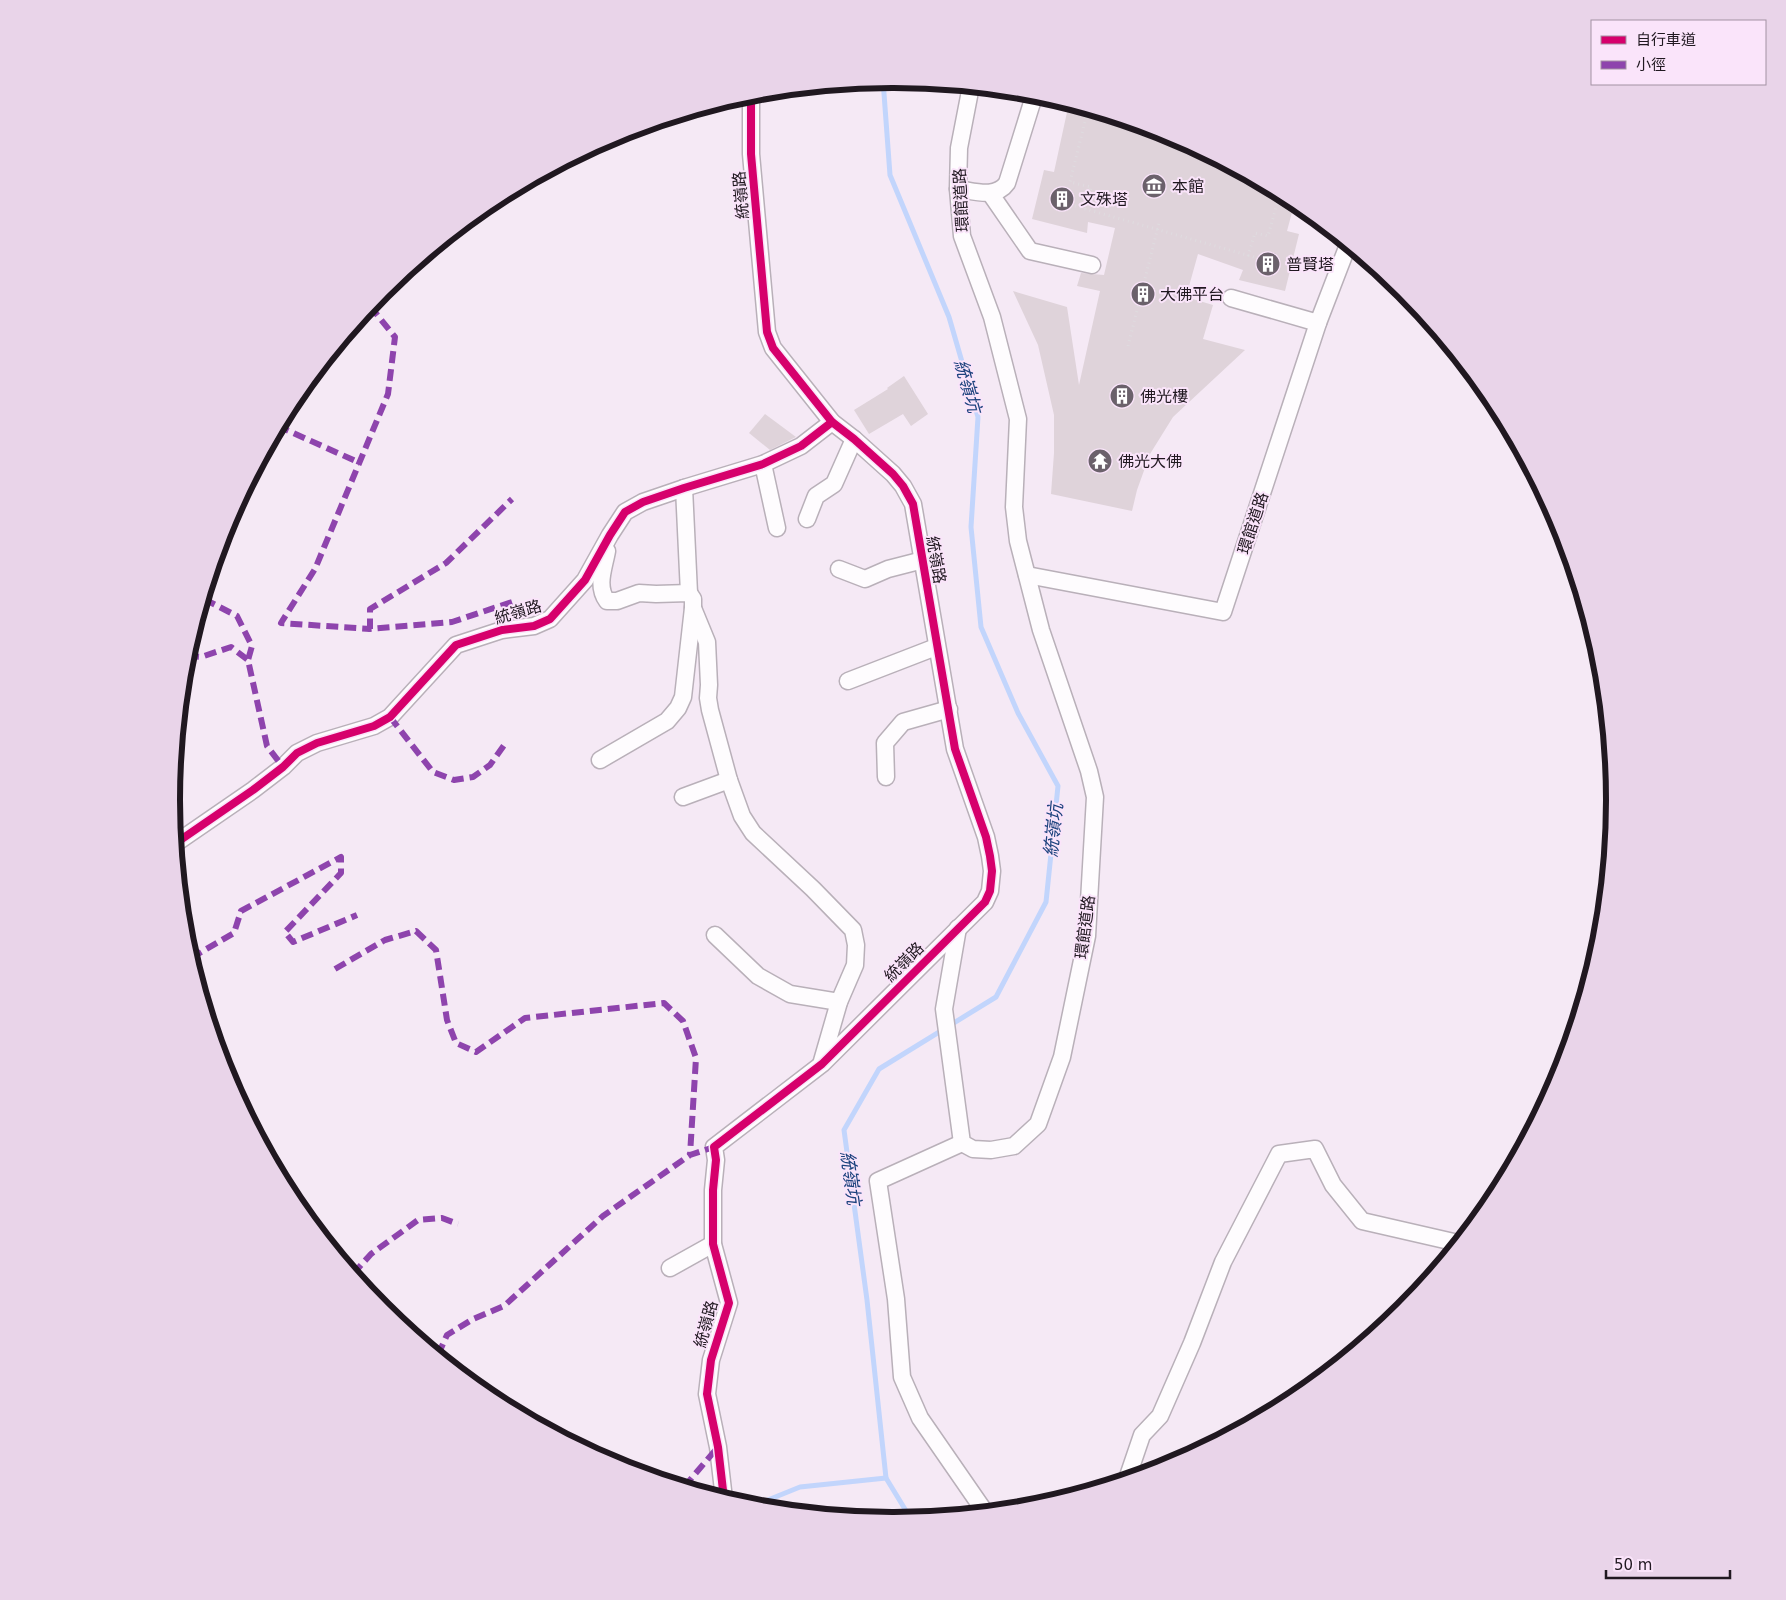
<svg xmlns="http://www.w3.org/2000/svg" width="1786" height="1600" viewBox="0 0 1786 1600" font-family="'DejaVu Sans','Noto Sans TC',sans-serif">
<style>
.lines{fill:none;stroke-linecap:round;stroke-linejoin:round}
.stream{stroke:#c2d5fc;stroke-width:5}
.building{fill:#dfd3da}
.minor-casing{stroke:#b9b0b9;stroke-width:19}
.path{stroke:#dfdbdf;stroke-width:3;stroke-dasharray:1 4;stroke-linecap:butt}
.minor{stroke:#fefcfe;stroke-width:16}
.quiet{stroke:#8e44ad;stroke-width:6;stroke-dasharray:12 6;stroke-linecap:butt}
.cycleway-casing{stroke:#fae4fa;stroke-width:11}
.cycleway{stroke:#d6006c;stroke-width:8}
.labels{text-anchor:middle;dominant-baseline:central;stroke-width:4;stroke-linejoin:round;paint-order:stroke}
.poi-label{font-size:16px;fill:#201820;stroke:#fae4fa;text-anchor:start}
.street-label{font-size:16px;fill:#201820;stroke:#fae4fa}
.water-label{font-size:18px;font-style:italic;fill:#1c427d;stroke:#fae4fa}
.rim{fill:none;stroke:#201820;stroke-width:6}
</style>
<rect width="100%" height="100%" fill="#f5e9f5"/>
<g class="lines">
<g class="stream">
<path d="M 883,80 L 890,175 L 949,317 L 978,417 L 971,527 L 981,627 L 1018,713 L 1058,786 L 1046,902 L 996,997 L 879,1069 L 844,1130 L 867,1300 L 886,1478 L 911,1519"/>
<path d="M 753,1506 L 800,1487 L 886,1478"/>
</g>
</g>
<g class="building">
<path d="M 1069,103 L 1169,134 L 1295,201 L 1287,231 L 1299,234 L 1285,291 L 1239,280 L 1243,270 L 1198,254 L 1186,297 L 1213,305 L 1203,339 L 1245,350 L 1173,417 L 1150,454 L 1137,490 L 1132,511 L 1051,494 L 1054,453 L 1054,415 L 1038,345 L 1013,291 L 1067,307 L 1079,385 L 1100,291 L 1077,286 L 1081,273 L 1104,275 L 1115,228 L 1088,222 L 1087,233 L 1032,219 L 1044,170 L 1054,172 Z"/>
<path d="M 904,376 L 928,414 L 911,426 L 903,414 L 869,434 L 854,410 L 888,389 L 887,388 Z"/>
<path d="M 765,414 L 796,437 L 770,450 L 749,433 Z"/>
</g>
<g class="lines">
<defs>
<g id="minor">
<path d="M 958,189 C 974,191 996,199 1007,183 L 1035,93"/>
<path d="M 990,193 L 1030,251 L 1092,265"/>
<path d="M 1231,298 L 1318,323"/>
<path d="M 763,464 L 777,528"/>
<path d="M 684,488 L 689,593"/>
<path d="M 807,519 L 816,496 L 834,484 L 854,439"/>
<path d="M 839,569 L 865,579 L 888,569 L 923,560"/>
<path d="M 1027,575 L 1223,612 L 1318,323 L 1348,245"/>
<path d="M 693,608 L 707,642 L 709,685 L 708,698 L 710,710 L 729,780 L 742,816 L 753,833 L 813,889 L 853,930 L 856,945 L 855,965 L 839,1002 L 822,1061"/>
<path d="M 848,681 L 936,647"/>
<path d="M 600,760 L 667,721 L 678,708 L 683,697 L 693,608 L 693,599 L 689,593 L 656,594 L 639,593 L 617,601 L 607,601 C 596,586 604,568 607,551"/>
<path d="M 886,777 L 885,743 L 903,722 L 949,709"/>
<path d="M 683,797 L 729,780"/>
<path d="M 176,843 L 253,790 L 283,767 L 297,753 L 317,743 L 374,726 L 390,717 L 456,645 L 502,630 L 534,626 L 550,619 L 585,580 L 610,535 L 625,512 L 643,502 L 684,488 L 763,464 L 801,446 L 832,422"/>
<path d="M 958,928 L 944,1009 L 962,1143 L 973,1149 L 991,1150 L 1014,1146 L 1038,1124 L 1062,1057 L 1087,936 L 1095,797 L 1089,771 L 1041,630 L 1018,541 L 1014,507 L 1018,419 L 992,317 L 962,236 L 958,189 L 959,148 L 971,86"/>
<path d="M 715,935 L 758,976 L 790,994 L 839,1002"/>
<path d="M 962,1143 L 878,1181 L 896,1299 L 902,1377 L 920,1418 L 985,1512"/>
<path d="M 670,1268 L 713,1244"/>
<path d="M 1127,1479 L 1142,1435 L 1160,1416 L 1192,1343 L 1223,1262 L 1279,1154 L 1315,1149 L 1333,1185 L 1362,1221 L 1458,1243"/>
<path d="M 724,1499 L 718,1447 L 707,1394 L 711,1360 L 729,1303 L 713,1244 L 713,1190 L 716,1160 L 714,1147 L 822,1064 L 985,902 L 990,891 L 992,871 L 990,856 L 986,837 L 955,749 L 913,504 L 903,486 L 893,474 L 854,439 L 832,422 L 773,348 L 767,332 L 751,154 L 751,93"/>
</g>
</defs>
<use href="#minor" class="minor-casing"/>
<g class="path">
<path d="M 1050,98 L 1061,101"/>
<path d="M 1088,110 L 1097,112"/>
<path d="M 1075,206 L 1254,257"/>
<path d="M 1085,209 L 1091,187 L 1070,182 L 1088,109"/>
<path d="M 1248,256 L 1255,233 L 1268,236 L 1280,193"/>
<path d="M 1128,346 L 1159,223"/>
</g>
<use href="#minor" class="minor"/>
<g class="quiet">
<path d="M 368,309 L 374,311 L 395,337 L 388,394 L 315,569 L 281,623 L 370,629"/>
<path d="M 278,429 L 280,427 L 360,463"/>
<path d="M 204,599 L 237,616 L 252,646 L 248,660 L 267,746 L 283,767"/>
<path d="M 512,602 L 452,622 L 370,629 L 370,609 L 446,563 L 512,499"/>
<path d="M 187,656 L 201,657 L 231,647 L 248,660"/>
<path d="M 390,717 L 433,772 L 454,780 L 473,777 L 490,765 L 507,741"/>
<path d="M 191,958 L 234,933 L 241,911 L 341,857 L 341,873 L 285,932 L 293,942 L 357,915"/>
<path d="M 335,969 L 385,940 L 416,931 L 436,950 L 447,1020 L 456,1043 L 476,1052 L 525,1018 L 664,1003 L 683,1021 L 696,1058 L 690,1155"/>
<path d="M 353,1274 L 371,1254 L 418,1220 L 442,1218 L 458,1224"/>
<path d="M 438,1355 L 447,1335 L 473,1319 L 504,1306 L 603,1216 L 690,1155 L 714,1147"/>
<path d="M 684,1487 L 718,1447"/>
</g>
<defs>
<g id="cycleway">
<path d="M 176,843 L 253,790 L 283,767 L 297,753 L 317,743 L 374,726 L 390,717 L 456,645 L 502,630 L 534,626 L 550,619 L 585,580 L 610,535 L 625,512 L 643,502 L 684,488 L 763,464 L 801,446 L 832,422"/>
<path d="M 724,1499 L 718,1447 L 707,1394 L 711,1360 L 729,1303 L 713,1244 L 713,1190 L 716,1160 L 714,1147 L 822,1064 L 985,902 L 990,891 L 992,871 L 990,856 L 986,837 L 955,749 L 913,504 L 903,486 L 893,474 L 854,439 L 832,422 L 773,348 L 767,332 L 751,154 L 751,93"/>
</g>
</defs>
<use href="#cycleway" class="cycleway-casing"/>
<use href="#cycleway" class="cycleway"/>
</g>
<defs>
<symbol id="museum-disc" viewBox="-11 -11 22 22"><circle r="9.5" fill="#6b616b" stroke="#fae4fa"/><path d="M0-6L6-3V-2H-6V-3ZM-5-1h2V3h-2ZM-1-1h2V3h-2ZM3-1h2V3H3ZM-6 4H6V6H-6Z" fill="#fff"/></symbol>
<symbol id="building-disc" viewBox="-11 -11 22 22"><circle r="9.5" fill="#6b616b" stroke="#fae4fa"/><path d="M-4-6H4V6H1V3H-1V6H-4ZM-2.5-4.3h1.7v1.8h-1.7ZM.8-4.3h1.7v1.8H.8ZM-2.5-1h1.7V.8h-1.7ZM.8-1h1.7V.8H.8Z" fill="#fff"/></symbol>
<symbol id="temple-disc" viewBox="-11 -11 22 22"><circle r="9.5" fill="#6b616b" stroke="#fae4fa"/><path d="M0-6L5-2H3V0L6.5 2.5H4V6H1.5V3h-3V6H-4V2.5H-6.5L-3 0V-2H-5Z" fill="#fff"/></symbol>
</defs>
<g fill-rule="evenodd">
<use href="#museum-disc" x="1140" y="172" width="28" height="28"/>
<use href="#building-disc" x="1048" y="185" width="28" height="28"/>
<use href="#building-disc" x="1254" y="250" width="28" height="28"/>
<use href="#building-disc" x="1129" y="280" width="28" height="28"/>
<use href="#building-disc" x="1108" y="382" width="28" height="28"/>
<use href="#temple-disc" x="1086" y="447" width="28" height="28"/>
</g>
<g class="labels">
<g class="poi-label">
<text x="1172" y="186">本館</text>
<text x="1080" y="199">文殊塔</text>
<text x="1286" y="264">普賢塔</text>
<text x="1160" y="294">大佛平台</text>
<text x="1140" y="396">佛光樓</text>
<text x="1118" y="461">佛光大佛</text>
</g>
<g class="street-label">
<text transform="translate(741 195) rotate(-95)">統嶺路</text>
<text transform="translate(961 200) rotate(-93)">環館道路</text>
<text transform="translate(1253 523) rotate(-72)">環館道路</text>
<text transform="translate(936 560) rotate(80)">統嶺路</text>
<text transform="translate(518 612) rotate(-16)">統嶺路</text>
<text transform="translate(1085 927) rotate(-83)">環館道路</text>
<text transform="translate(904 962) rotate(-45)">統嶺路</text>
<text transform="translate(706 1324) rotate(-75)">統嶺路</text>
</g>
<g class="water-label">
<text transform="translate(968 386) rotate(74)">統嶺坑</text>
<text transform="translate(1053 830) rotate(-84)">統嶺坑</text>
<text transform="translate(851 1178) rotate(82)">統嶺坑</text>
</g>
</g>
<path d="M0 0H1786V1600H0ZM892 88H894A712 712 0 0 1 1606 800V800A712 712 0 0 1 894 1512H892A712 712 0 0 1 180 800V800A712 712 0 0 1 892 88Z" fill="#e9d4e9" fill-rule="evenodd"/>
<path class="rim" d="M892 88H894A712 712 0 0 1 1606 800V800A712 712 0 0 1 894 1512H892A712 712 0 0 1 180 800V800A712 712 0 0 1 892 88Z"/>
<rect x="1591" y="20" width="175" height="65" fill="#fae4fa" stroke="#a392a3"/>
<rect x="1601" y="36" width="25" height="8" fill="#d6006c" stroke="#a392a3"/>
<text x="1636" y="45" font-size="15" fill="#201820">自行車道</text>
<rect x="1601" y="61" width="25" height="8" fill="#8e44ad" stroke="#a392a3"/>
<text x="1636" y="70" font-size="15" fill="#201820">小徑</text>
<path d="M1606 1570v8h124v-8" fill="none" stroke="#201820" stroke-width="2.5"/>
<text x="1614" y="1570" font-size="15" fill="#201820" stroke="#fae4fa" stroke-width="4" paint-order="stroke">50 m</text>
</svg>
